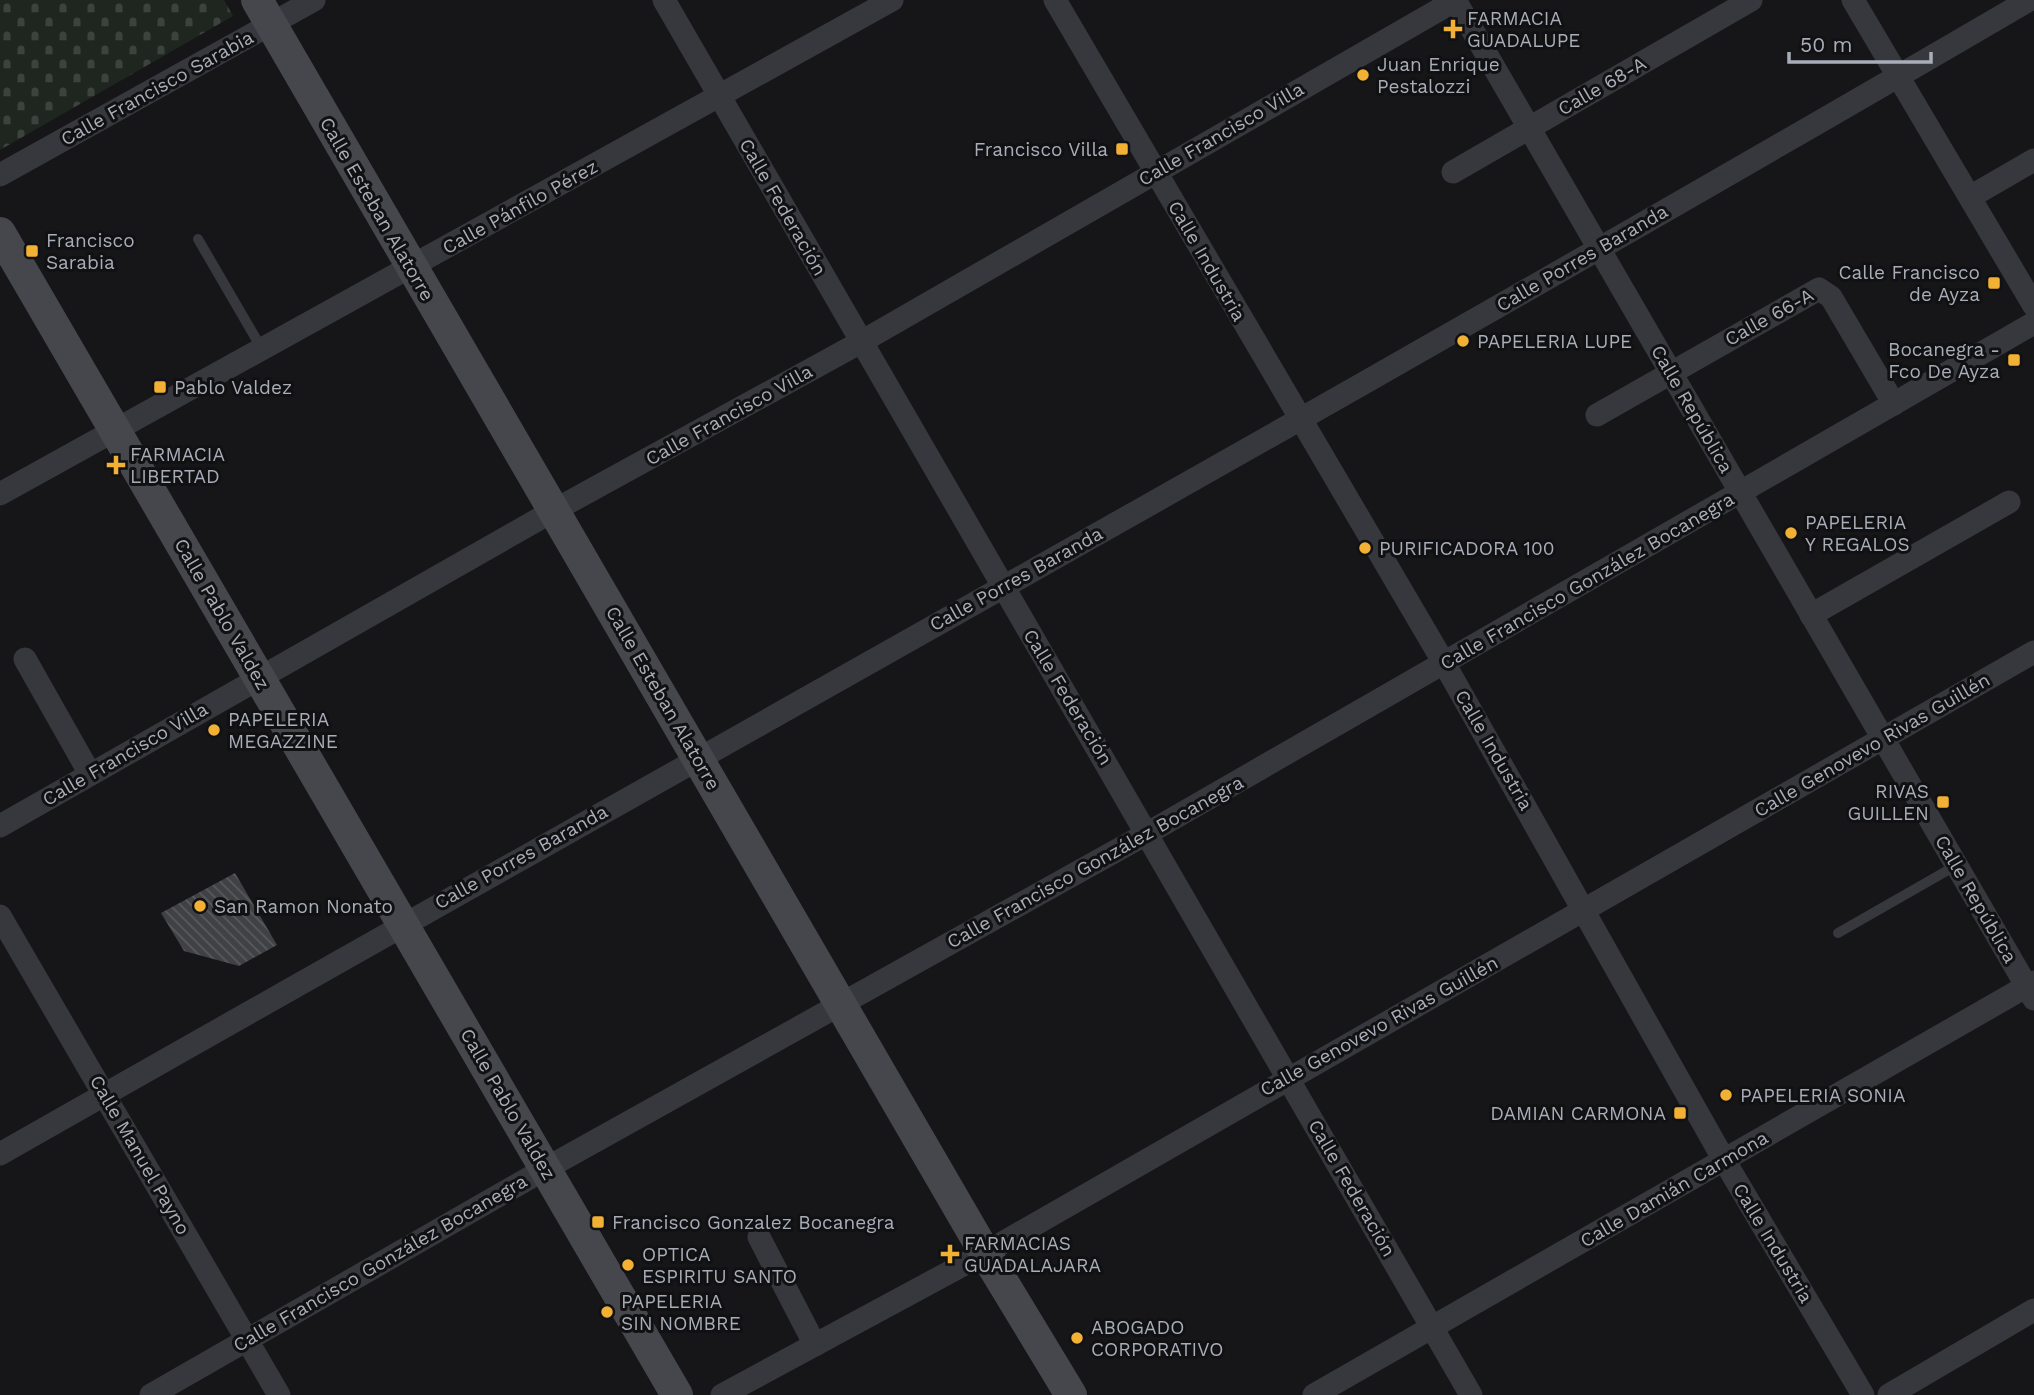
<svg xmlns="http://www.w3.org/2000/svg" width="2034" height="1395" viewBox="0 0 2034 1395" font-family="'Work Sans',sans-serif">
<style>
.cemetery{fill:url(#cemetery-stones)}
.building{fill:url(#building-back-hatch)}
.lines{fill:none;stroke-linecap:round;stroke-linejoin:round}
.lane{stroke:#37383d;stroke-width:10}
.street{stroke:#37383d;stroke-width:23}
.secondary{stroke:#45474d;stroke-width:32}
.poi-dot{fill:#f2b134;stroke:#111113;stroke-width:2.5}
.labels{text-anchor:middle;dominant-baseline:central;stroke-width:6;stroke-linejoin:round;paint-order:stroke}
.poi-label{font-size:19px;fill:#a8adb8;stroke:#111113;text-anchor:start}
.street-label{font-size:19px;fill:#a8adb8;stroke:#111113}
</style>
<defs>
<pattern id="cemetery-stones" width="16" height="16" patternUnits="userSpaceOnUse" patternTransform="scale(1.75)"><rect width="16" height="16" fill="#1e261f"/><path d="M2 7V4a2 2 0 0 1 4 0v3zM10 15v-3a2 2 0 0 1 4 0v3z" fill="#3c433d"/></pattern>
<pattern id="building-back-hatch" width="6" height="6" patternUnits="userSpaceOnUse" patternTransform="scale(1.75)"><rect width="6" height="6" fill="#404145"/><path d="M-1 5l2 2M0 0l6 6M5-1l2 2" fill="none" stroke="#595a5e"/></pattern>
</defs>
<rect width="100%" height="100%" fill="#161618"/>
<path class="cemetery" d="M 0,0 L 224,0 L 233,16 L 0,150 Z"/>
<path class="building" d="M 235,873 L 277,945 L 239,966 L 184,951 L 161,913 Z"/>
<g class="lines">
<g class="lane">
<path d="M 198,239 L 262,349"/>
<path d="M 1838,933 L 1957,865"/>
</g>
<g class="street">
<path d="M 664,0 L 1471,1395"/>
<path d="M 1055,0 L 1444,663 L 1724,1160 L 1863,1395"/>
<path d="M 1455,0 L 2034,999"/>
<path d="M 1853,0 L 2034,306"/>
<path d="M 1453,172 L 1751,0"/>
<path d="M 0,175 L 314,0"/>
<path d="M 1970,197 L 2034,160"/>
<path d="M 1597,415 L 1819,289 L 1831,297 L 1894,404"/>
<path d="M 0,494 L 892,0"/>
<path d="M 1811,615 L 2009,502"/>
<path d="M 25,659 L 90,774"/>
<path d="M 0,826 L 553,511 L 861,342 L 1456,0"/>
<path d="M 0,916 L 279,1395"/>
<path d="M 0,1154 C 676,769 1357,393 2029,0"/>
<path d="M 759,1237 L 815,1345"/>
<path d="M 151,1395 L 545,1169 L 1148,833 L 2034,323"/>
<path d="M 722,1395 L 985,1253 L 2034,652"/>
<path d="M 1314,1395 L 2034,982"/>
<path d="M 1889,1395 L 2034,1310"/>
</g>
<g class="secondary">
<path d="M 257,0 L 985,1253 L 1071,1395"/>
<path d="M 0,233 L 677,1395"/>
</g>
</g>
<g class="poi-dot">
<path d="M1449.5 18.5h7v7h7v7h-7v7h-7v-7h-7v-7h7z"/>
<circle cx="1363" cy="75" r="7"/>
<rect x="1115" y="142" width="14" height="14" rx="3.5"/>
<rect x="25" y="244" width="14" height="14" rx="3.5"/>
<rect x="1987" y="276" width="14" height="14" rx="3.5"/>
<circle cx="1463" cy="341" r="7"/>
<rect x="2007" y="353" width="14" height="14" rx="3.5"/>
<rect x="153" y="380" width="14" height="14" rx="3.5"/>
<path d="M112.5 454.5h7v7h7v7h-7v7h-7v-7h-7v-7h7z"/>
<circle cx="1791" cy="533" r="7"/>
<circle cx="1365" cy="548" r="7"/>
<circle cx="214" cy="730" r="7"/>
<rect x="1936" y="795" width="14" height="14" rx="3.5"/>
<circle cx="200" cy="906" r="7"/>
<circle cx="1726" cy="1095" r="7"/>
<rect x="1673" y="1106" width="14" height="14" rx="3.5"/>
<rect x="591" y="1215" width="14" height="14" rx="3.5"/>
<path d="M946.5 1243.5h7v7h7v7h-7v7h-7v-7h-7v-7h7z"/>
<circle cx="628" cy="1265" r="7"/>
<circle cx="607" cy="1312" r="7"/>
<circle cx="1077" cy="1338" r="7"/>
</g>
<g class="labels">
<g class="poi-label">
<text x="1467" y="18">FARMACIA<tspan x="1467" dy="22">GUADALUPE</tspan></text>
<text x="1377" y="64">Juan Enrique<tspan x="1377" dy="22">Pestalozzi</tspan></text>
<text x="1108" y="149" text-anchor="end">Francisco Villa</text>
<text x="46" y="240">Francisco<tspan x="46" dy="22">Sarabia</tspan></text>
<text x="1980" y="272" text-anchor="end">Calle Francisco<tspan x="1980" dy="22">de Ayza</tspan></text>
<text x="1477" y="341">PAPELERIA LUPE</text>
<text x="2000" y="349" text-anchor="end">Bocanegra -<tspan x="2000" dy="22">Fco De Ayza</tspan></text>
<text x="174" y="387">Pablo Valdez</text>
<text x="130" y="454">FARMACIA<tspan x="130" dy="22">LIBERTAD</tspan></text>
<text x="1805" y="522">PAPELERIA<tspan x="1805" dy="22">Y REGALOS</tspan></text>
<text x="1379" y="548">PURIFICADORA 100</text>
<text x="228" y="719">PAPELERIA<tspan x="228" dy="22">MEGAZZINE</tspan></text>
<text x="1929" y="791" text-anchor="end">RIVAS<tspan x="1929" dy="22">GUILLEN</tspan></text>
<text x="214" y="906">San Ramon Nonato</text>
<text x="1740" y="1095">PAPELERIA SONIA</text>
<text x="1666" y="1113" text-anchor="end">DAMIAN CARMONA</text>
<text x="612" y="1222">Francisco Gonzalez Bocanegra</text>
<text x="964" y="1243">FARMACIAS<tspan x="964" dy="22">GUADALAJARA</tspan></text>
<text x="642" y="1254">OPTICA<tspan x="642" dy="22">ESPIRITU SANTO</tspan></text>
<text x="621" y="1301">PAPELERIA<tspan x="621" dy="22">SIN NOMBRE</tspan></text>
<text x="1091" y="1327">ABOGADO<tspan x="1091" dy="22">CORPORATIVO</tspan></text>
</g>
<g class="street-label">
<text transform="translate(1602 86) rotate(-30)">Calle 68-A</text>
<text transform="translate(157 88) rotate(-29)">Calle Francisco Sarabia</text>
<text transform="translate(1221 134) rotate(-30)">Calle Francisco Villa</text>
<text transform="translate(520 207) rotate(-29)">Calle Pánfilo Pérez</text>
<text transform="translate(783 207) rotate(60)">Calle Federación</text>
<text transform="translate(377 209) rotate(60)">Calle Esteban Alatorre</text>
<text transform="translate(1582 258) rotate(-30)">Calle Porres Baranda</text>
<text transform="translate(1207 261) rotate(60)">Calle Industria</text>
<text transform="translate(1769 317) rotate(-29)">Calle 66-A</text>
<text transform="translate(1692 409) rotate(60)">Calle República</text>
<text transform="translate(729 415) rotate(-29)">Calle Francisco Villa</text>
<text transform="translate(1016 579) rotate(-29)">Calle Porres Baranda</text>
<text transform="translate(1587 581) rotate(-30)">Calle Francisco González Bocanegra</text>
<text transform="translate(222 614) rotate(60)">Calle Pablo Valdez</text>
<text transform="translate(1068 697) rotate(59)">Calle Federación</text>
<text transform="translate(663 698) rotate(60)">Calle Esteban Alatorre</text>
<text transform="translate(1872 745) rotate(-30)">Calle Genovevo Rivas Guillén</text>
<text transform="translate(1494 750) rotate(60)">Calle Industria</text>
<text transform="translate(125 754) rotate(-30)">Calle Francisco Villa</text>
<text transform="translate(521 857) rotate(-29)">Calle Porres Baranda</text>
<text transform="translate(1095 862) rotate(-29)">Calle Francisco González Bocanegra</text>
<text transform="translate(1976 899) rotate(60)">Calle República</text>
<text transform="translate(1379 1026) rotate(-29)">Calle Genovevo Rivas Guillén</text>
<text transform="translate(508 1104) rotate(60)">Calle Pablo Valdez</text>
<text transform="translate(140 1155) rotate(60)">Calle Manuel Payno</text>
<text transform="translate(1352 1188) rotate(60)">Calle Federación</text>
<text transform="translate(1674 1189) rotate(-30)">Calle Damián Carmona</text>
<text transform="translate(1773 1243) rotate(59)">Calle Industria</text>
<text transform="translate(380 1263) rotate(-30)">Calle Francisco González Bocanegra</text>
</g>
</g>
<path d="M1789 52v10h142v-10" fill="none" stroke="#a8adb8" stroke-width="3.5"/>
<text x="1800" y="52" font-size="21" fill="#a8adb8" stroke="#111113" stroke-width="5" paint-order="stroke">50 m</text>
</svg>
